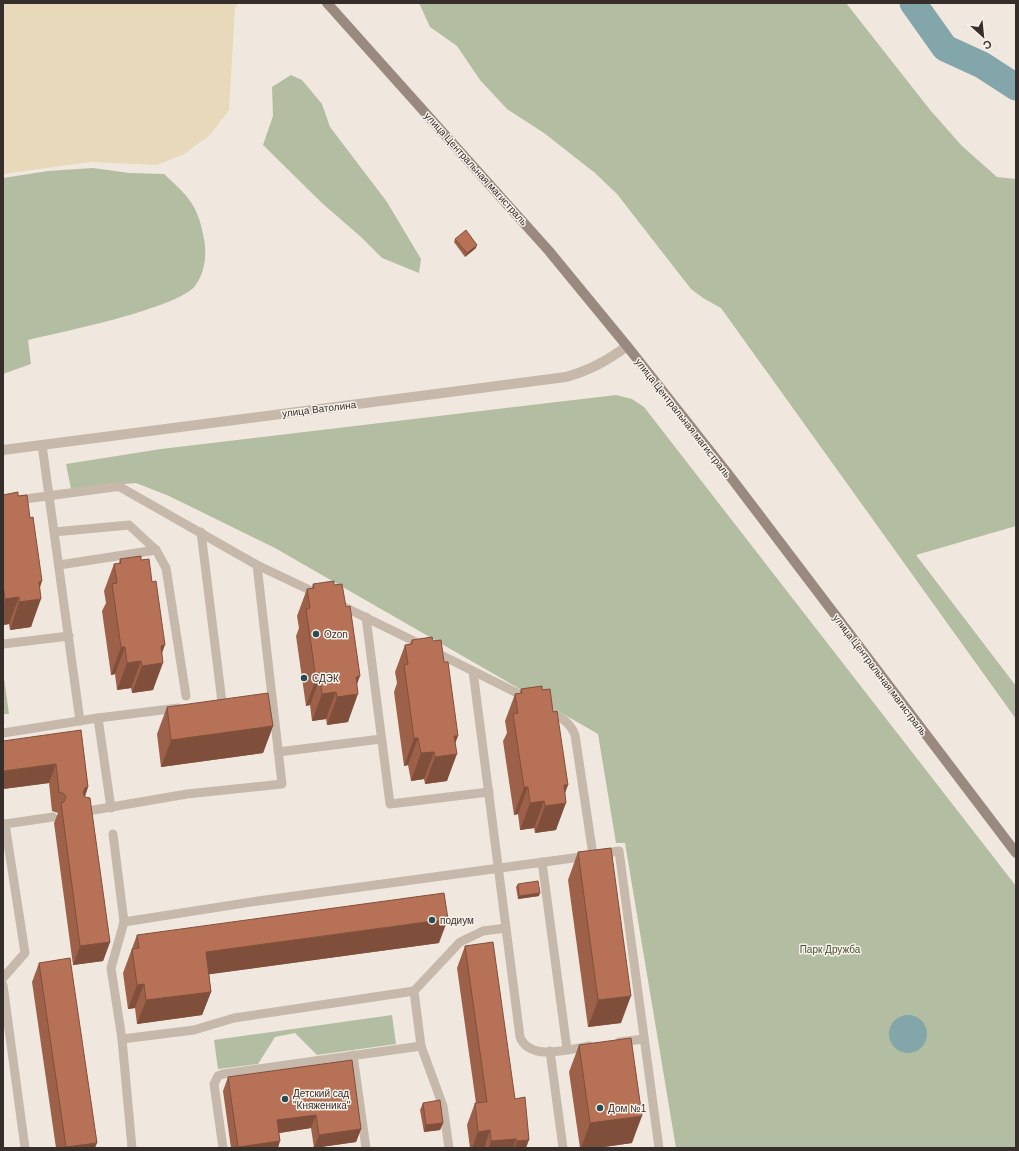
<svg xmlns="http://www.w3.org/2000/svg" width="1019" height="1151" viewBox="0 0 1019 1151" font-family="Helvetica,sans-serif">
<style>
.green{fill:#b3bda1}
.sand{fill:#e7d9ba}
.water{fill:#82a6a9}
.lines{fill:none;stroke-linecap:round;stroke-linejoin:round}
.river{stroke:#82a6a9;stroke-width:27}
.service{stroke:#c6b9ac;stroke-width:9}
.tertiary{stroke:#c6b9ac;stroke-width:10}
.secondary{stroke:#9a897e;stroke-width:10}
.wall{fill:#9d614a}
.shaded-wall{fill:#804f3c}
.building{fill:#b77156;stroke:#804f3c}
.poi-dot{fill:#254d52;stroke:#f8f2eb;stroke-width:1.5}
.labels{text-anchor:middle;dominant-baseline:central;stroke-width:3;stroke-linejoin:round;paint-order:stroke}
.street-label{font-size:10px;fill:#362e2a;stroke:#f8f2eb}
.poi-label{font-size:10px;fill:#362e2a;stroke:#f8f2eb;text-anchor:start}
.park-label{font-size:10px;fill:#445131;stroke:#f8f2eb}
</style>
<rect width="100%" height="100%" fill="#f0e8df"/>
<g class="green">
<path d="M 419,3 L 846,3 L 931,111 L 962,146 L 997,177 L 1016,179 L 1016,526 L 916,555 L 1016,686 L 1016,719 L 721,308 L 703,298 L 691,289 L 617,194 L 595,173 L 544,133 L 507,109 L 480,80 L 457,46 L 430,27 Z"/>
<path d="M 291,75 L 302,80 L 322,104 L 330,127 L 387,202 L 421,259 L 419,273 L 382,258 L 361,237 L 322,203 L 263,145 L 273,116 L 272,87 Z"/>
<path d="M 93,168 L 129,173 L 164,174 C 189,197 198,205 204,239 C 207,254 205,273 195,286 C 176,309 61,332 28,340 L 31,364 L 3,374 L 3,178 L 48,171 Z"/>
<path d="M 616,395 L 632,399 L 644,407 L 1016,886 L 1016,1148 L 676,1148 L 625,843 L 616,843 L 598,734 L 275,548 L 169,496 L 136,483 L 71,489 L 66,464 L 161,449 Z"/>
<path d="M 3,671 L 9,714 L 3,714 Z"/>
<path d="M 392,1015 L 396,1044 L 317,1055 L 295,1033 L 275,1037 L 258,1064 L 218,1069 L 214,1040 Z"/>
</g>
<path class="sand" d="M 3,3 L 238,3 L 235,8 L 229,110 L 210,135 L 184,154 L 157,165 L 91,162 L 3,174 Z"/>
<circle class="water" cx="908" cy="1034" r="19"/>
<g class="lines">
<path class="river" d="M 913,3 L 945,48 L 982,65 L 1016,87"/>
<g class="service">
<path d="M 42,445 L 80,721"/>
<path d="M 3,502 L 114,487 L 120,487 L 257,565 L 282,784 L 187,794 L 82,812"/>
<path d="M 54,532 L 129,525 L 156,550"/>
<path d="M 201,532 L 222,702"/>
<path d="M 59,565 L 156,550 L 166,568 L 186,696"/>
<path d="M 257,565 L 318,594"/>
<path d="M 340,605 L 422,645"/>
<path d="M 366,617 L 390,804 L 489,792"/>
<path d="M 3,644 L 69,636"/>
<path d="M 433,651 L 527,698"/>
<path d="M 473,671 L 520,1037 C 530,1062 569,1049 590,1046"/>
<path d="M 549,711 C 560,717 570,722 575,735 L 593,855"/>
<path d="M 98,718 L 178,708"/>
<path d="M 3,733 L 98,718 L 111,808"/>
<path d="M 278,752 L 381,739"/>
<path d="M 5,824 L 53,817"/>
<path d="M 3,825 L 5,824 L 25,953 L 3,978"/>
<path d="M 113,834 L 124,922 L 258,901 L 588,856"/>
<path d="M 600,854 L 619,851 L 659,1148"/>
<path d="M 542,862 L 567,1049"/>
<path d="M 124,922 L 111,968 L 122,1039 L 194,1030 L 234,1018 L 414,991"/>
<path d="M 3,985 L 25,1148"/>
<path d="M 122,1039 L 132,1148"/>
<path d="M 619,1042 L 644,1039"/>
<path d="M 550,1051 L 563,1148"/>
<path d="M 353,1055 L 366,1148"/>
<path d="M 223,1148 L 214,1084 L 218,1076 L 223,1074 L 421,1046"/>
<path d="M 449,1148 L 443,1106 L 421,1046 L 414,991 L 460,942 L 483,931 L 506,928"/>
</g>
<path class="tertiary" d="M 3,450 L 566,377 C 590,370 607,361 627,346"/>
<path class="secondary" d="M 327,3 L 549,251 L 627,346 L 729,475 L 1016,853"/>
</g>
<g class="wall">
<path d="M 455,239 L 476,248 L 465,257 L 454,242 Z"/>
<path d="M 3,495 L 40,589 L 31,627 L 10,630 L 9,624 L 3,625 Z"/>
<path d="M 120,559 L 162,653 L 153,690 L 132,693 L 131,688 L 117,690 L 115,674 L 111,675 L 102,611 L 106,603 L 104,591 L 114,564 L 119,563 Z"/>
<path d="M 313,584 L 357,684 L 348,722 L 327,725 L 326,719 L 312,721 L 310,705 L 306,706 L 296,636 L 299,628 L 297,616 L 307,589 L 312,588 Z"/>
<path d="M 412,640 L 455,744 L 447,781 L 425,784 L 424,779 L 411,781 L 408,765 L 404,766 L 394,692 L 397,683 L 395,672 L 405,645 L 410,644 Z"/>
<path d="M 521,689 L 565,793 L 556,830 L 535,833 L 534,828 L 520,830 L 518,814 L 514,815 L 503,741 L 507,733 L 505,721 L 515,694 L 520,693 Z"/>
<path d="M 167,707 L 273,726 L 263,753 L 161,767 L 157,734 Z"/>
<path d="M 81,730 L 88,787 L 85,797 L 110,942 L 103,961 L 73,965 L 54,823 L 58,813 L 52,811 L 49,783 L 3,789 Z"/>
<path d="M 578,852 L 621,1023 L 588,1027 L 568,880 Z"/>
<path d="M 518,884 L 539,896 L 518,899 L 516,887 Z"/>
<path d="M 137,935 L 439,943 L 209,974 L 211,992 L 202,1015 L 137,1024 L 135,1008 L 128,1009 L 123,973 Z"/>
<path d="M 465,946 L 515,1099 L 526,1148 L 470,1148 L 467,1125 L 475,1103 L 476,1103 L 457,968 Z"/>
<path d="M 39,963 L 95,1148 L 56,1148 L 32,982 Z"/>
<path d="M 579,1045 L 632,1143 L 597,1148 L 580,1148 L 569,1072 Z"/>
<path d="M 228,1077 L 361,1129 L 356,1142 L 314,1148 L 311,1128 L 279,1133 L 278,1148 L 231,1148 L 223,1091 Z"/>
<path d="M 423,1103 L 443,1123 L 440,1130 L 424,1132 L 420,1110 Z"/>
</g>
<g class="shaded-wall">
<path d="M 477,245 L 476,248 L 465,257 L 467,253 Z"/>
<path d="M 42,581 L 36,600 L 41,599 L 31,627 L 10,630 L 19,602 L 39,582 Z"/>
<path d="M 19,597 L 9,624 L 3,625 L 3,604 L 5,599 Z"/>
<path d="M 165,645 L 158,664 L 163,663 L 153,690 L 132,693 L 142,666 L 161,646 Z"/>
<path d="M 121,647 L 125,647 L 115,674 L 111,675 Z"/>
<path d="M 141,661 L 131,688 L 117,690 L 127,663 Z"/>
<path d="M 360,676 L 353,695 L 358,694 L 348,722 L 327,725 L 337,697 L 356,677 Z"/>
<path d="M 320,678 L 310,705 L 306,706 L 316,679 Z"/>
<path d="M 336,692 L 326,719 L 312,721 L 322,694 Z"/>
<path d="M 273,726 L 263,753 L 161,767 L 171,740 Z"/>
<path d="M 454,736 L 458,736 L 451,755 L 457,754 L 447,781 L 425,784 L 435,757 Z"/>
<path d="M 414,738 L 418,738 L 408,765 L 404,766 Z"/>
<path d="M 434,752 L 424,779 L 411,781 L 421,753 Z"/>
<path d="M 56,764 L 49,783 L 3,789 L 3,771 Z"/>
<path d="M 564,785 L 568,785 L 561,804 L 566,803 L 556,830 L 535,833 L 545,806 Z"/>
<path d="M 88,787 L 81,806 L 78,808 L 85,788 Z"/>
<path d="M 524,787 L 528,787 L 518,814 L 514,815 Z"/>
<path d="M 544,801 L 534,828 L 520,830 L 530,803 Z"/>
<path d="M 540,893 L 539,896 L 518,899 L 519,896 Z"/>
<path d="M 448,919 L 439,943 L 197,976 L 206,952 Z"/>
<path d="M 110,942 L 103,961 L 73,965 L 80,946 Z"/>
<path d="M 144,984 L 135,1008 L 128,1009 L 137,985 Z"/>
<path d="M 211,992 L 202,1015 L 137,1024 L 146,1000 Z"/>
<path d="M 631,996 L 621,1023 L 588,1027 L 598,1000 Z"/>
<path d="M 316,1115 L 311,1128 L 273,1134 L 277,1120 Z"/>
<path d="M 642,1116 L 632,1143 L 597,1148 L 581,1148 L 590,1123 Z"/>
<path d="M 443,1123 L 440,1130 L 424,1132 L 426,1125 Z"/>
<path d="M 361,1129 L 356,1142 L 314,1148 L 319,1135 Z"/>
<path d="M 490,1130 L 484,1148 L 472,1148 L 478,1132 Z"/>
<path d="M 516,1139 L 513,1148 L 489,1148 L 491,1141 Z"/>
<path d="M 529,1140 L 526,1148 L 514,1148 L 517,1141 Z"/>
<path d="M 280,1141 L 278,1148 L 237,1148 L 238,1147 Z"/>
<path d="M 97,1143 L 95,1148 L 66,1148 L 66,1147 Z"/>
</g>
<g class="building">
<path d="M 466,230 L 477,245 L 467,253 L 455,239 Z"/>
<path d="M 18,492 L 18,496 L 27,495 L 30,518 L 33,517 L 42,581 L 39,582 L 41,599 L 19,602 L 19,597 L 5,599 L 3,585 L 3,495 Z"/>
<path d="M 141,556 L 141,560 L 149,559 L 152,582 L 156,581 L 165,645 L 161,646 L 163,663 L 142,666 L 141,661 L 127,663 L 125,647 L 121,647 L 112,584 L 117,583 L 114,564 L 121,563 L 120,559 Z"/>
<path d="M 334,581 L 334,585 L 342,584 L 346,607 L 350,606 L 360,676 L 356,677 L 358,694 L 337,697 L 336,692 L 322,694 L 320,678 L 316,679 L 306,609 L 310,608 L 307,589 L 314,588 L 313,584 Z"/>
<path d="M 432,637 L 433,641 L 441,640 L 444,662 L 448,662 L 458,736 L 454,736 L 457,754 L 435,757 L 434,752 L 421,753 L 418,738 L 414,738 L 404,665 L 408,664 L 405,645 L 412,644 L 412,640 Z"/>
<path d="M 542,686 L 542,690 L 550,689 L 553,712 L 557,711 L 568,785 L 564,785 L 566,803 L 545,806 L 544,801 L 530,803 L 528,787 L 524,787 L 513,714 L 518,713 L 515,694 L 522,693 L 521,689 Z"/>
<path d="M 268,693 L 273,726 L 171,740 L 167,707 Z"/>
<path d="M 81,730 L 88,787 L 85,788 L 83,793 L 85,797 L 90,798 L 110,942 L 80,946 L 61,803 L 64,802 L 66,797 L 64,794 L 59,792 L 56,764 L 3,771 L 3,741 Z"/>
<path d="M 611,848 L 631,996 L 598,1000 L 578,852 Z"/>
<path d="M 538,881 L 540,893 L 519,896 L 518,884 Z"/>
<path d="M 444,893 L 448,919 L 206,952 L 211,992 L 146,1000 L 144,984 L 137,985 L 132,949 L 139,948 L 137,935 Z"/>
<path d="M 493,942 L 515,1099 L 525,1097 L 529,1140 L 517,1141 L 516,1139 L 491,1141 L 490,1130 L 478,1132 L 475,1103 L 487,1102 L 465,946 Z"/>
<path d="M 70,958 L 97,1143 L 66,1147 L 39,963 Z"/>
<path d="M 631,1038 L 642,1116 L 590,1123 L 579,1045 Z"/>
<path d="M 352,1060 L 361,1129 L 319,1135 L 316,1115 L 277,1120 L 280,1141 L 238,1147 L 228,1077 Z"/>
<path d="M 440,1100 L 443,1123 L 426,1125 L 423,1103 Z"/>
</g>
<g class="poi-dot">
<circle cx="316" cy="634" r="4"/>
<circle cx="304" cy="678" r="4"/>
<circle cx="432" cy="920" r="4"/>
<circle cx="285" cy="1099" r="4"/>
<circle cx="600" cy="1108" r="4"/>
</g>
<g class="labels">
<g class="street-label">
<text transform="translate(476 169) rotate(48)">улица Центральная магистраль</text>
<text transform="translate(319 409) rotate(-7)">улица Ватолина</text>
<text transform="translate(683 418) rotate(52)">улица Центральная магистраль</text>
<text transform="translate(880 675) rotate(53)">улица Центральная магистраль</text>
</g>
<g class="poi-label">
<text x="324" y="634">Ozon</text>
<text x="312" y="678">СДЭК</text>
<text x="440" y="920">подиум</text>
<text x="293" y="1093">Детский сад<tspan x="293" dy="12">"Княженика"</tspan></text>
<text x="608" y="1108">Дом №1</text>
</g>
<g class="park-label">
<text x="830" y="949">Парк Дружба</text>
</g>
</g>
<rect width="1019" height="1151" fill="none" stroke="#362e2a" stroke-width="8"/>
<g transform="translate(983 36) rotate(153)" stroke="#f8f2eb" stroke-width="3" paint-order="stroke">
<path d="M0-3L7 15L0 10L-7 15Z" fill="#362e2a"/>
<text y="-6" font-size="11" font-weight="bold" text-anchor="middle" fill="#362e2a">С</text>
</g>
</svg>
